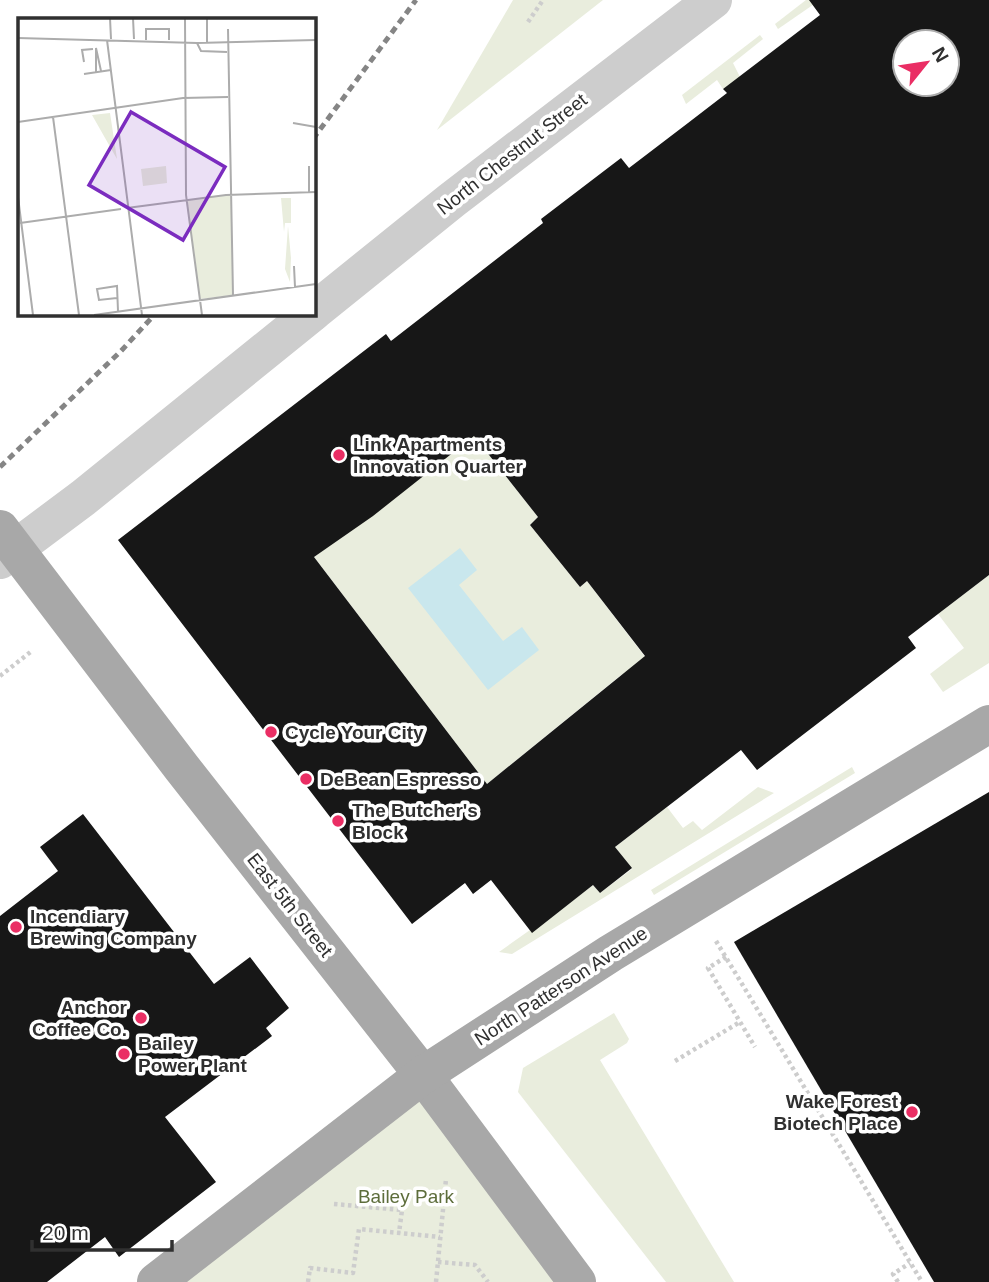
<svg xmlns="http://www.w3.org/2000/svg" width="989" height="1282" viewBox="0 0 989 1282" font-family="Arial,sans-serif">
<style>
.green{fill:#e9eddd}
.water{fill:#c9e7ed}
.building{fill:#171717;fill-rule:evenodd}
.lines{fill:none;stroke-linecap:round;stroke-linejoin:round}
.path{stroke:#cdcdcd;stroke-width:4.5;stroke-dasharray:3.5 3.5;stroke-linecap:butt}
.minor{stroke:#cdcdcd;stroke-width:38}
.major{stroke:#a8a8a8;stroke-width:38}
.rail{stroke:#858585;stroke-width:5;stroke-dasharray:7 5;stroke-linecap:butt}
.poi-dot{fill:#ea2e64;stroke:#fff;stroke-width:2.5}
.labels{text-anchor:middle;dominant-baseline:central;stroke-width:7;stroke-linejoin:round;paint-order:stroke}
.street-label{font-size:19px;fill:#303030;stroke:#fff}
.poi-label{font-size:19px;font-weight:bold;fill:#303030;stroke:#fff;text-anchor:start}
.park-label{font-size:19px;fill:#5d6d3b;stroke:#fff}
.inset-road{fill:none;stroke:#acacac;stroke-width:2}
.view{fill:#7b2cbf;fill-opacity:0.15;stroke:#7b2cbf;stroke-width:3.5}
.inset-edge{fill:none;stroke:#303030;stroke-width:3.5}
</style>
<rect width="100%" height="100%" fill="#fff"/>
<g class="green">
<path d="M 513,0 L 603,0 L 437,130 Z"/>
<path d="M 806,0 L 820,0 L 778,29 L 775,24 Z"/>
<path d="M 760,35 L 763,39 L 733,63 L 740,77 L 723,89 L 717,80 L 686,104 L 682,95 Z"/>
<path d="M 474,436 L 538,517 L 530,525 L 580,587 L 587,581 L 652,666 L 621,675 L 487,784 L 314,557 Z"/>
<path d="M 989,575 L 989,663 L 943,692 L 930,674 L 964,648 L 938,614 Z"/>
<path d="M 852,767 L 855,773 L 654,895 L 651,890 Z"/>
<path d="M 758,787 L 774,793 L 512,954 L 499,952 L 530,930 L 532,932 L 593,885 L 600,893 L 632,869 L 615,847 L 667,807 L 683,828 L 693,821 L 702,830 Z"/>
<path d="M 614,1013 L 629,1039 L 627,1043 L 600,1060 L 734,1282 L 666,1282 L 518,1092 L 523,1068 Z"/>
<path d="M 423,1075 L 574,1282 L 156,1282 Z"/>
</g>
<path class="water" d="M 460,548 L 477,570 L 459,585 L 503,641 L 522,627 L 539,650 L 488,690 L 408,588 Z"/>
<g class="building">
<path d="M 809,0 L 989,0 L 989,575 L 908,637 L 916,648 L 757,770 L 741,750 L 615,847 L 632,868 L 600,893 L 593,885 L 532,933 L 491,880 L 473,894 L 465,883 L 412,924 L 118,540 L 386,334 L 391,341 L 543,223 L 541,219 L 621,158 L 629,168 L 688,123 L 727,93 L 723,89 L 820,15 ZM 905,42 L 947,42 L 947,84 L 905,84 ZM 474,436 L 538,517 L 530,525 L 580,587 L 587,581 L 645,656 L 487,784 L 314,557 L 373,516 Z"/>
<path d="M 989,792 L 989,1282 L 934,1282 L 734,942 Z"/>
<path d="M 83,814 L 214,984 L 250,957 L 289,1008 L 266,1028 L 272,1036 L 165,1117 L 216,1182 L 119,1257 L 105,1237 L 47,1282 L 0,1282 L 0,916 L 58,871 L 40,847 Z"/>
</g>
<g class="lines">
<g class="path">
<path d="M 528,22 L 543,0"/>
<path d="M 0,676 L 33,650"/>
<path d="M 716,941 L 922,1282"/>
<path d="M 726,957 L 708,968 L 755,1047"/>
<path d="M 675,1061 L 740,1022"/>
<path d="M 334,1204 L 402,1210 L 399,1233"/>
<path d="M 438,1262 L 475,1265 L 488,1282"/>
<path d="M 308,1282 L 310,1268 L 353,1273 L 359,1229 L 440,1237"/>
<path d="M 436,1282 L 446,1179"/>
<path d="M 898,1282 L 893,1274 L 910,1263"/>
</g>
<g class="minor">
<path d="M 313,312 L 452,200 L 713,0"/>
<path d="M 0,560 L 83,498 L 312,313"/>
</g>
<g class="major">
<path d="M 0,529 L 182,768 L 423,1075 L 577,1282"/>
<path d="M 156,1282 L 423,1075 L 611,953 L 989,724"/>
</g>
<g class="rail">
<path d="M 313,139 L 416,0"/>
<path d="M 0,467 L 121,351 L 156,313"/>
</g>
</g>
<g class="poi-dot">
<circle cx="339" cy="455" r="7"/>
<circle cx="271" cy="732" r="7"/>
<circle cx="306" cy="779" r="7"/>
<circle cx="338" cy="821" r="7"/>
<circle cx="16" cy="927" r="7"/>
<circle cx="141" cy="1018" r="7"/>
<circle cx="124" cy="1054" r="7"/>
<circle cx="912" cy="1112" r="7"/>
</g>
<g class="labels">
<g class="street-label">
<text transform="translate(512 154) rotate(-38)">North Chestnut Street</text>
<text transform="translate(290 905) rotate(52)">East 5th Street</text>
<text transform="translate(561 986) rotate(-33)">North Patterson Avenue</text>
</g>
<g class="poi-label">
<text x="353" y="444">Link Apartments<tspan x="353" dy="22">Innovation Quarter</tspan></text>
<text x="285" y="732">Cycle Your City</text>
<text x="320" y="779">DeBean Espresso</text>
<text x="352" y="810">The Butcher's<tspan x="352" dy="22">Block</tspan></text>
<text x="30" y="916">Incendiary<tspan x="30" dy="22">Brewing Company</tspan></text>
<text x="127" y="1007" text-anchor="end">Anchor<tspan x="127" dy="22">Coffee Co.</tspan></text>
<text x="138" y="1043">Bailey<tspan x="138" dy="22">Power Plant</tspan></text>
<text x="898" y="1101" text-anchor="end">Wake Forest<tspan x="898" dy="22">Biotech Place</tspan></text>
</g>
<g class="park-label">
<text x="406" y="1196">Bailey Park</text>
</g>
</g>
<g transform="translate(18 18)">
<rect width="298" height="298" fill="#fff"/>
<path d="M 92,95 L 99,141 L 74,97 ZM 148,148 L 149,165 L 125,168 L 123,151 ZM 213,177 L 215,277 L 182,281 L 168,182 ZM 263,180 L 273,180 L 273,205 L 267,205 L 266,214 ZM 270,208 L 273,240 L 272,264 L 267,251 Z" fill="#e9eddd"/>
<path class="inset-road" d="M 92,0 L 93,21M 115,0 L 116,21M 167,0 L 168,177 L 184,297M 210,11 L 215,277M 0,20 L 179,25 L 298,22M 89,22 L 124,297M 128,22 L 128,11 L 151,11 L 151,22M 179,25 L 183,33 L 209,34M 189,25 L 189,0M 66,44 L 64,32 L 75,31M 78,54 L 78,30 L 83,53M 66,56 L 93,52M 35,99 L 61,297M 0,104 L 165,80 L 210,79M 275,105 L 298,109M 291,148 L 291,174M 0,179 L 15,297M 109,190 L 208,177 L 298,174M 2,205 L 103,191M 276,248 L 277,269M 99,280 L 81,282 L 79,271 L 99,268 L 100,293M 76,297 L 298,266"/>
<path class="view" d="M 113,94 L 207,149 L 165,222 L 71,167 Z"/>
<rect width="298" height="298" class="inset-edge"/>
</g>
<g transform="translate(926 63) rotate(60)"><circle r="33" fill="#ffffff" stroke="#acacac" stroke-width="2"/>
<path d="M0-5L12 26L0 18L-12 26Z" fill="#ea2e64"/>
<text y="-10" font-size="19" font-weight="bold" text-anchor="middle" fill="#303030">N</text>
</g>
<path d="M32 1240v10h140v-10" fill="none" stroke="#303030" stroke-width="3.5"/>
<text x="42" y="1240" font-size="21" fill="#303030" stroke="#ffffff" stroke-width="5" paint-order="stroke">20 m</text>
</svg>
